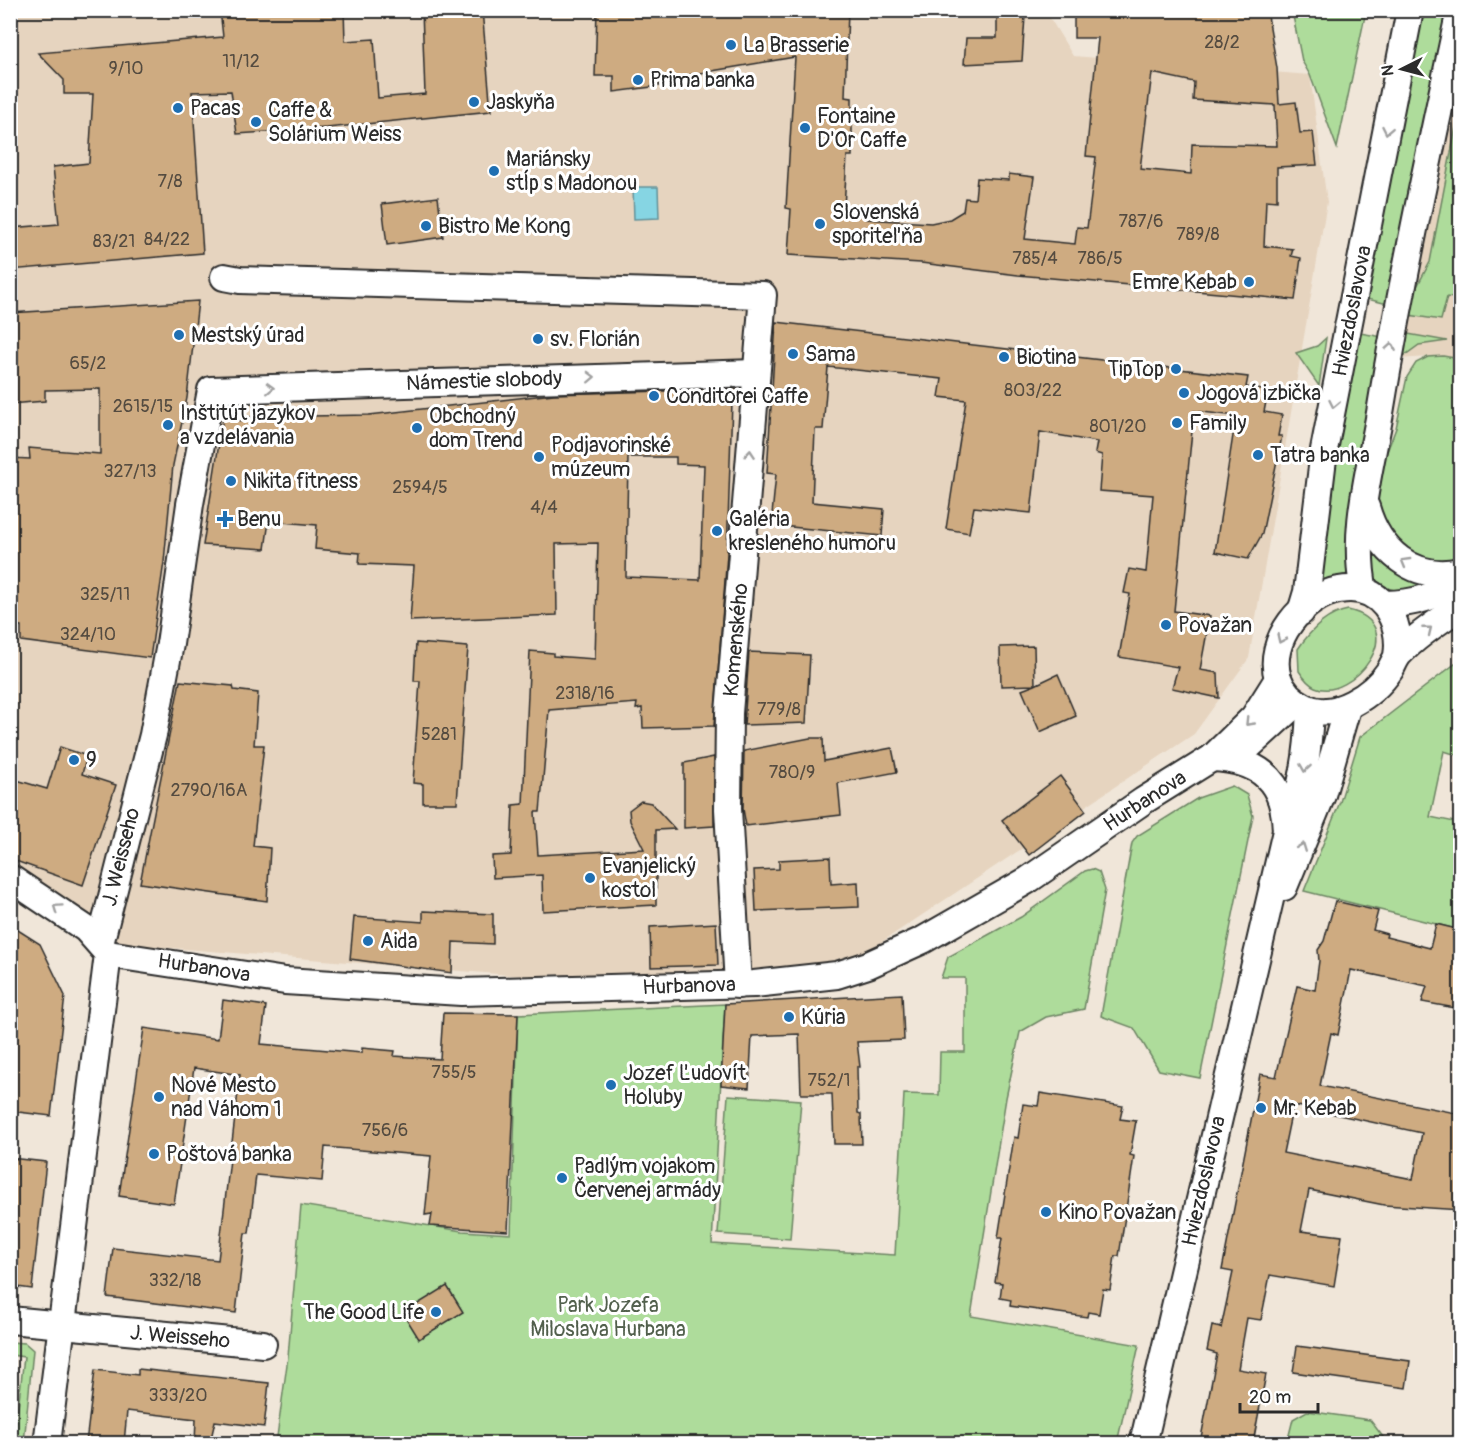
<svg xmlns="http://www.w3.org/2000/svg" width="1471" height="1454" viewBox="0 0 1471 1454" font-family="Pangolin,sans-serif">
<style>
.built{fill:#e6d4bf}
.green{fill:#aedc9b;stroke:#6c8463;stroke-width:1.5}
.water{fill:#86d5e3;stroke:#629199;stroke-width:1.5}
.building{fill:#ceab81;stroke:#2b2b2b;stroke-width:1.5;fill-rule:evenodd}
.lines{fill:none;stroke-linecap:round;stroke-linejoin:round}
.street-casing{stroke:#2b2b2b;stroke-width:30}
.street{stroke:#fff;stroke-width:26}
.oneway{stroke:#a0a0a0}
.poi-dot{fill:#1f6fb2;stroke:#fff;stroke-width:2}
.labels{text-anchor:middle;dominant-baseline:central;stroke-width:6;stroke-linejoin:round;paint-order:stroke}
.number-label{font-size:18px;fill:#544b40}
.poi-label{font-size:21px;fill:#2b2b2b;stroke:#fff;text-anchor:start}
.street-label{font-size:21px;fill:#2b2b2b;stroke:#fff}
.park-label{font-size:21px;fill:#52604d;stroke:#fff}
</style>
<rect width="100%" height="100%" fill="#f0e6d9"/>
<filter id="ink" filterUnits="userSpaceOnUse"><feTurbulence type="fractalNoise" baseFrequency=".0167" numOctaves="2"/><feDisplacementMap in="SourceGraphic" scale="12" xChannelSelector="R" yChannelSelector="G"/><feConvolveMatrix kernelMatrix="1 2 1 2 8 2 1 2 1" color-interpolation-filters="sRGB"/></filter>
<g filter="url(#ink)">
<g class="built">
<path d="M 1045,10 L 1073,56 L 1310,75 L 1327,202 L 1249,658 L 1194,734 L 841,969 L 549,978 L 122,944 L 11,873 L 10,11 Z"/>
<path d="M 1460,80 L 1460,359 L 1443,356 L 1399,359 Z"/>
</g>
<g class="green">
<path d="M 1292,11 L 1366,11 L 1337,148 L 1310,75 L 1302,61 Z"/>
<path d="M 1422,11 L 1451,11 L 1388,304 L 1367,299 Z"/>
<path d="M 1460,106 L 1460,299 L 1447,297 L 1441,320 L 1409,315 L 1412,296 L 1430,262 Z"/>
<path d="M 1360,333 L 1383,337 C 1366,415 1348,493 1348,574 L 1318,582 L 1324,512 Z"/>
<path d="M 1406,334 L 1408,334 L 1447,341 L 1419,345 L 1401,358 Z"/>
<path d="M 1326,338 L 1319,386 L 1296,353 L 1317,346 Z"/>
<path d="M 1443,356 L 1460,359 L 1460,561 L 1417,561 L 1390,540 L 1375,494 L 1377,478 L 1396,428 L 1407,377 L 1416,363 L 1428,357 Z"/>
<path d="M 1372,551 L 1375,551 L 1424,586 C 1403,590 1387,596 1373,576 Z"/>
<path d="M 1348,610 C 1414,625 1351,703 1315,687 C 1308,684 1303,677 1299,671 L 1298,649 C 1310,631 1327,614 1348,610 Z"/>
<path d="M 1460,660 L 1460,756 L 1444,751 L 1430,817 L 1460,823 L 1460,930 L 1304,891 L 1340,802 L 1360,737 Z"/>
<path d="M 1232,786 L 1247,795 L 1253,816 L 1200,1078 L 1159,1070 L 1134,1028 L 1101,1016 L 1132,843 L 1137,836 L 1198,798 Z"/>
<path d="M 1092,869 L 1099,872 L 1105,890 L 1084,1009 L 1046,1017 L 1020,1032 L 1006,1098 L 971,1316 L 1139,1345 L 1117,1443 L 276,1444 L 288,1357 L 301,1205 L 462,1231 L 511,1234 L 518,1014 L 725,1004 L 712,1244 L 895,1255 L 904,1094 L 939,1095 L 940,1052 L 965,1052 L 965,978 L 941,978 L 948,957 L 1021,917 L 1085,871 Z"/>
<path d="M 728,1095 L 801,1100 L 790,1239 L 718,1234 Z"/>
<path d="M 10,1342 L 25,1343 L 33,1350 L 24,1443 L 14,1443 L 24,1357 L 11,1355 Z"/>
<path d="M 1307,1411 L 1370,1420 L 1383,1437 L 1382,1443 L 1287,1443 L 1293,1419 Z"/>
</g>
<path class="water" d="M 633,187 L 658,187 L 659,218 L 634,219 Z"/>
<g class="building">
<path d="M 220,10 L 344,10 L 345,41 L 374,39 L 378,98 L 425,94 L 422,10 L 482,10 L 491,111 L 327,128 L 237,134 L 231,91 L 192,92 L 203,253 L 10,270 L 10,228 L 59,224 L 53,167 L 89,163 L 93,94 L 64,94 L 64,80 L 38,53 L 223,37 Z"/>
<path d="M 597,10 L 758,10 L 797,15 L 797,10 L 848,10 L 845,97 L 852,98 L 852,156 L 847,156 L 844,208 L 867,210 L 866,219 L 931,223 L 950,219 L 963,211 L 965,198 L 975,199 L 977,178 L 1009,180 L 1009,174 L 1034,177 L 1025,239 L 1075,244 L 1077,227 L 1087,228 L 1096,157 L 1086,156 L 1098,38 L 1074,38 L 1074,10 L 1267,10 L 1277,68 L 1279,104 L 1296,102 L 1300,133 L 1313,132 L 1317,165 L 1277,167 L 1277,201 L 1266,200 L 1264,246 L 1293,249 L 1291,256 L 1301,258 L 1295,300 L 1018,275 L 921,263 L 788,255 L 791,209 L 786,208 L 795,57 L 659,80 L 659,86 L 614,92 L 614,76 L 595,76 ZM 1152,73 L 1194,82 L 1193,100 L 1275,105 L 1277,146 L 1192,144 L 1191,174 L 1140,169 Z"/>
<path d="M 997,15 L 1025,16 L 1022,61 L 964,64 L 966,38 L 997,38 Z"/>
<path d="M 438,197 L 443,237 L 387,245 L 382,204 Z"/>
<path d="M 198,301 L 187,398 L 173,465 L 164,562 L 150,658 L 21,641 L 21,626 L 10,625 L 10,458 L 30,459 L 29,448 L 100,454 L 100,389 L 45,390 L 45,401 L 10,404 L 10,313 Z"/>
<path d="M 776,322 L 1248,377 L 1246,387 L 1268,391 L 1264,412 L 1282,415 L 1278,436 L 1282,436 L 1262,534 L 1248,559 L 1215,552 L 1236,416 L 1194,411 L 1174,611 L 1210,616 L 1200,670 L 1218,673 L 1219,698 L 1172,688 L 1178,667 L 1119,657 L 1130,594 L 1124,593 L 1129,569 L 1146,572 L 1153,495 L 1099,491 L 1102,455 L 1095,453 L 1097,442 L 1040,432 L 1031,513 L 974,507 L 969,533 L 946,529 L 966,400 L 939,397 L 942,379 L 828,367 L 823,429 L 815,429 L 812,502 L 884,509 L 882,536 L 771,525 L 776,474 L 767,473 Z"/>
<path d="M 738,389 L 732,401 L 727,554 L 714,726 L 643,728 L 642,708 L 636,709 L 637,703 L 549,710 L 540,812 L 535,812 L 538,855 L 644,849 L 630,821 L 629,810 L 641,801 L 651,803 L 675,829 L 656,830 L 656,905 L 543,911 L 542,875 L 493,878 L 492,856 L 511,855 L 513,805 L 523,804 L 530,651 L 553,653 L 553,656 L 595,659 L 598,543 L 556,544 L 557,615 L 410,621 L 414,566 L 359,564 L 360,553 L 315,549 L 317,525 L 269,521 L 265,549 L 203,545 L 223,418 L 251,422 L 250,417 L 369,415 L 554,394 ZM 628,457 L 676,457 L 676,464 L 704,465 L 700,580 L 626,577 Z"/>
<path d="M 416,643 L 468,647 L 457,803 L 423,803 L 423,784 L 413,783 L 420,681 L 414,681 Z"/>
<path d="M 1034,646 L 1035,685 L 1058,674 L 1076,716 L 1040,732 L 1022,690 L 1035,685 L 1001,686 L 1000,647 Z"/>
<path d="M 749,652 L 810,655 L 806,723 L 744,725 Z"/>
<path d="M 180,681 L 233,686 L 234,690 L 258,693 L 254,745 L 264,745 L 253,846 L 270,848 L 267,901 L 140,883 Z"/>
<path d="M 810,738 L 823,738 L 824,761 L 892,748 L 897,772 L 838,783 L 841,815 L 746,826 L 743,809 L 744,751 Z"/>
<path d="M 60,747 L 87,756 L 82,774 L 116,785 L 83,885 L 10,859 L 10,778 L 47,789 Z"/>
<path d="M 714,757 L 714,826 L 684,828 L 684,763 Z"/>
<path d="M 1060,776 L 1086,811 L 1029,855 L 1002,820 Z"/>
<path d="M 830,857 L 831,884 L 858,882 L 859,907 L 756,911 L 754,870 L 779,869 L 779,860 Z"/>
<path d="M 1335,901 L 1378,911 L 1373,930 L 1387,934 L 1386,937 L 1430,948 L 1436,924 L 1461,930 L 1461,1009 L 1422,1002 L 1427,986 L 1351,970 L 1338,1035 L 1331,1033 L 1320,1086 L 1461,1114 L 1461,1210 L 1384,1205 L 1309,1190 L 1301,1231 L 1342,1236 L 1334,1286 L 1270,1275 L 1261,1320 L 1247,1318 L 1238,1369 L 1266,1374 L 1253,1443 L 1200,1443 L 1217,1354 L 1207,1351 L 1212,1326 L 1221,1328 L 1233,1272 L 1222,1270 L 1260,1074 L 1276,1077 L 1297,986 L 1315,990 L 1319,961 L 1318,950 L 1324,941 ZM 1293,1105 L 1422,1133 L 1413,1179 L 1283,1153 Z"/>
<path d="M 423,911 L 493,914 L 493,944 L 453,942 L 452,973 L 350,959 L 354,917 L 423,922 Z"/>
<path d="M 716,923 L 718,965 L 651,967 L 650,927 Z"/>
<path d="M 10,925 L 40,944 L 65,996 L 51,1116 L 10,1111 L 10,1047 L 16,997 L 10,986 Z"/>
<path d="M 902,994 L 904,1040 L 857,1042 L 860,1067 L 857,1067 L 858,1113 L 861,1114 L 862,1144 L 834,1144 L 832,1094 L 801,1094 L 799,1034 L 752,1036 L 749,1088 L 721,1085 L 725,1004 Z"/>
<path d="M 223,1000 L 266,1006 L 261,1044 L 362,1053 L 362,1048 L 395,1051 L 394,1056 L 440,1059 L 443,1013 L 518,1014 L 508,1231 L 430,1226 L 432,1214 L 425,1215 L 431,1156 L 325,1147 L 322,1181 L 256,1175 L 249,1233 L 245,1233 L 236,1313 L 107,1297 L 113,1248 L 218,1260 L 240,1075 L 194,1068 L 174,1204 L 119,1196 L 144,1028 L 218,1039 Z"/>
<path d="M 1040,1093 L 1123,1106 L 1120,1119 L 1136,1121 L 1130,1155 L 1134,1156 L 1119,1256 L 1115,1256 L 1110,1290 L 1103,1289 L 1099,1314 L 1088,1312 L 1087,1317 L 1010,1306 L 1011,1300 L 1000,1298 L 1002,1283 L 995,1282 L 1002,1238 L 998,1238 L 1014,1137 L 1018,1138 L 1023,1104 L 1038,1106 Z"/>
<path d="M 10,1158 L 46,1162 L 32,1289 L 10,1286 Z"/>
<path d="M 447,1286 L 463,1312 L 419,1339 L 403,1313 Z"/>
<path d="M 1297,1346 L 1410,1361 L 1406,1388 L 1293,1372 Z"/>
<path d="M 138,1369 L 269,1383 L 264,1427 L 215,1421 L 210,1443 L 195,1443 L 196,1419 L 127,1411 L 124,1443 L 86,1443 L 95,1370 L 138,1375 Z"/>
</g>
<g class="lines">
<defs>
<g id="street">
<path d="M 224,277 L 240,280 L 763,295 L 729,713 L 728,809 L 738,985"/>
<path d="M 1366,507 C 1378,550 1413,582 1460,571"/>
<path d="M 1364,591 C 1351,530 1371,468 1381,407 C 1403,274 1432,142 1460,10"/>
<path d="M 1385,604 C 1411,604 1442,597 1460,577"/>
<path d="M 1301,612 L 1307,592 L 1324,450 L 1410,10"/>
<path d="M 1397,656 C 1403,620 1380,582 1339,590 C 1303,596 1266,641 1278,678 C 1282,691 1293,701 1305,707 C 1334,722 1374,694 1390,670 C 1393,665 1395,659 1399,654 C 1416,636 1440,620 1460,607"/>
<path d="M 1212,758 C 1260,760 1285,781 1286,831"/>
<path d="M 1235,759 L 1296,703"/>
<path d="M 10,878 L 86,929 L 108,954 L 47,1444"/>
<path d="M 1284,887 L 1322,795 L 1347,708"/>
<path d="M 100,944 L 153,735 L 170,644 L 190,504 L 211,390 L 756,373"/>
<path d="M 108,954 L 285,981 L 461,992 L 754,984 L 837,975 L 868,965 L 923,940 L 1028,880 L 1143,801 L 1212,758 L 1254,717 L 1278,679"/>
<path d="M 10,1320 L 263,1344"/>
<path d="M 1143,1444 L 1286,831 C 1303,787 1308,757 1310,710"/>
</g>
</defs>
<use href="#street" class="street-casing"/>
<use href="#street" class="street"/>
</g>
<defs><path id="oneway-chevron" d="M-2-3.5L2.5 0L-2 3.5" fill="none" stroke-width="1.6" stroke-linecap="round" stroke-linejoin="round" transform="scale(1.5)"/></defs>
<g class="oneway">
<use href="#oneway-chevron" transform="translate(1387 130) rotate(101)"/>
<use href="#oneway-chevron" transform="translate(1391 347) rotate(-81)"/>
<use href="#oneway-chevron" transform="translate(591 377) rotate(-2)"/>
<use href="#oneway-chevron" transform="translate(270 388) rotate(-2)"/>
<use href="#oneway-chevron" transform="translate(1334 404) rotate(101)"/>
<use href="#oneway-chevron" transform="translate(750 454) rotate(-86)"/>
<use href="#oneway-chevron" transform="translate(1405 562) rotate(-150)"/>
<use href="#oneway-chevron" transform="translate(1428 630) rotate(-39)"/>
<use href="#oneway-chevron" transform="translate(1281 639) rotate(115)"/>
<use href="#oneway-chevron" transform="translate(1249 722) rotate(134)"/>
<use href="#oneway-chevron" transform="translate(1305 768) rotate(99)"/>
<use href="#oneway-chevron" transform="translate(1302 847) rotate(-69)"/>
<use href="#oneway-chevron" transform="translate(57 908) rotate(-145)"/>
</g>
</g>
<g class="poi-dot">
<circle cx="731" cy="45" r="6"/>
<circle cx="638" cy="80" r="6"/>
<circle cx="474" cy="102" r="6"/>
<circle cx="178" cy="108" r="6"/>
<circle cx="256" cy="122" r="6"/>
<circle cx="805" cy="128" r="6"/>
<circle cx="494" cy="171" r="6"/>
<circle cx="820" cy="224" r="6"/>
<circle cx="426" cy="226" r="6"/>
<circle cx="1249" cy="282" r="6"/>
<circle cx="179" cy="335" r="6"/>
<circle cx="538" cy="339" r="6"/>
<circle cx="793" cy="354" r="6"/>
<circle cx="1004" cy="357" r="6"/>
<circle cx="1176" cy="369" r="6"/>
<circle cx="1184" cy="393" r="6"/>
<circle cx="654" cy="396" r="6"/>
<circle cx="1177" cy="423" r="6"/>
<circle cx="168" cy="425" r="6"/>
<circle cx="417" cy="428" r="6"/>
<circle cx="1258" cy="455" r="6"/>
<circle cx="539" cy="457" r="6"/>
<circle cx="231" cy="481" r="6"/>
<path d="M222 510h6v6h6v6h-6v6h-6v-6h-6v-6h6z"/>
<circle cx="717" cy="531" r="6"/>
<circle cx="1166" cy="625" r="6"/>
<circle cx="74" cy="760" r="6"/>
<circle cx="590" cy="878" r="6"/>
<circle cx="368" cy="941" r="6"/>
<circle cx="789" cy="1017" r="6"/>
<circle cx="611" cy="1085" r="6"/>
<circle cx="159" cy="1097" r="6"/>
<circle cx="1261" cy="1108" r="6"/>
<circle cx="154" cy="1154" r="6"/>
<circle cx="562" cy="1178" r="6"/>
<circle cx="1046" cy="1212" r="6"/>
<circle cx="436" cy="1312" r="6"/>
</g>
<g class="labels">
<g class="number-label">
<text x="1222" y="42">28/2</text>
<text x="241" y="61">11/12</text>
<text x="126" y="68">9/10</text>
<text x="170" y="181">7/8</text>
<text x="1141" y="221">787/6</text>
<text x="1198" y="234">789/8</text>
<text x="167" y="239">84/22</text>
<text x="114" y="241">83/21</text>
<text x="1035" y="258">785/4</text>
<text x="1100" y="258">786/5</text>
<text x="88" y="363">65/2</text>
<text x="1033" y="390">803/22</text>
<text x="143" y="406">2615/15</text>
<text x="1118" y="426">801/20</text>
<text x="130" y="471">327/13</text>
<text x="420" y="487">2594/5</text>
<text x="544" y="507">4/4</text>
<text x="105" y="594">325/11</text>
<text x="88" y="634">324/10</text>
<text x="585" y="693">2318/16</text>
<text x="779" y="709">779/8</text>
<text x="439" y="734">5281</text>
<text x="792" y="772">780/9</text>
<text x="209" y="790">2790/16A</text>
<text x="454" y="1072">755/5</text>
<text x="829" y="1080">752/1</text>
<text x="385" y="1130">756/6</text>
<text x="175" y="1280">332/18</text>
<text x="178" y="1395">333/20</text>
</g>
<g class="poi-label">
<text x="743" y="45">La Brasserie</text>
<text x="650" y="80">Prima banka</text>
<text x="486" y="102">Jaskyňa</text>
<text x="190" y="108">Pacas</text>
<text x="268" y="110">Caffe &amp;<tspan x="268" dy="24">Solárium Weiss</tspan></text>
<text x="817" y="116">Fontaine<tspan x="817" dy="24">D'Or Caffe</tspan></text>
<text x="506" y="159">Mariánsky<tspan x="506" dy="24">stĺp s Madonou</tspan></text>
<text x="832" y="212">Slovenská<tspan x="832" dy="24">sporiteľňa</tspan></text>
<text x="438" y="226">Bistro Me Kong</text>
<text x="1237" y="282" text-anchor="end">Emre Kebab</text>
<text x="191" y="335">Mestský úrad</text>
<text x="550" y="339">sv. Florián</text>
<text x="805" y="354">Sama</text>
<text x="1016" y="357">Biotina</text>
<text x="1164" y="369" text-anchor="end">TipTop</text>
<text x="1196" y="393">Jogová izbička</text>
<text x="666" y="396">Conditorei Caffe</text>
<text x="180" y="413">Inštitút jazykov<tspan x="180" dy="24">a vzdelávania</tspan></text>
<text x="429" y="416">Obchodný<tspan x="429" dy="24">dom Trend</tspan></text>
<text x="1189" y="423">Family</text>
<text x="551" y="445">Podjavorinské<tspan x="551" dy="24">múzeum</tspan></text>
<text x="1270" y="455">Tatra banka</text>
<text x="243" y="481">Nikita fitness</text>
<text x="237" y="519">Benu</text>
<text x="729" y="519">Galéria<tspan x="729" dy="24">kresleného humoru</tspan></text>
<text x="1178" y="625">Považan</text>
<text x="86" y="760">9</text>
<text x="602" y="866">Evanjelický<tspan x="602" dy="24">kostol</tspan></text>
<text x="380" y="941">Aida</text>
<text x="801" y="1017">Kúria</text>
<text x="623" y="1073">Jozef Ľudovít<tspan x="623" dy="24">Holuby</tspan></text>
<text x="171" y="1085">Nové Mesto<tspan x="171" dy="24">nad Váhom 1</tspan></text>
<text x="1273" y="1108">Mr. Kebab</text>
<text x="166" y="1154">Poštová banka</text>
<text x="574" y="1166">Padlým vojakom<tspan x="574" dy="24">Červenej armády</tspan></text>
<text x="1058" y="1212">Kino Považan</text>
<text x="424" y="1312" text-anchor="end">The Good Life</text>
</g>
<g class="street-label">
<text transform="translate(1352 311) rotate(-79)">Hviezdoslavova</text>
<text transform="translate(484 381) rotate(-2)">Námestie slobody</text>
<text transform="translate(736 640) rotate(-85)">Komenského</text>
<text transform="translate(1145 801) rotate(-33)">Hurbanova</text>
<text transform="translate(121 857) rotate(-76)">J. Weisseho</text>
<text transform="translate(204 968) rotate(9)">Hurbanova</text>
<text transform="translate(689 986) rotate(-2)">Hurbanova</text>
<text transform="translate(1204 1181) rotate(-77)">Hviezdoslavova</text>
<text transform="translate(180 1337) rotate(5)">J. Weisseho</text>
</g>
<g class="park-label">
<text x="608" y="1305">Park Jozefa<tspan x="608" dy="24">Miloslava Hurbana</tspan></text>
</g>
</g>
<rect width="1471" height="1454" fill="none" stroke="#fff" stroke-width="36"/>
<rect x="18" y="18" width="1435" height="1418" fill="none" stroke="#2b2b2b" stroke-width="2" filter="url(#ink)"/>
<g transform="translate(1402 69) rotate(264)" stroke="#ffffff" stroke-width="4.5" paint-order="stroke">
<path d="M0-4.5L10 22L0 15L-10 22Z" fill="#2b2b2b"/>
<text y="-9" font-size="16" font-weight="bold" text-anchor="middle" fill="#2b2b2b">N</text>
</g>
<path d="M1240 1403v9h78v-9" fill="none" stroke="#2b2b2b" stroke-width="3"/>
<text x="1249" y="1403" font-size="18" fill="#2b2b2b" stroke="#ffffff" stroke-width="4.5" paint-order="stroke">20 m</text>
</svg>
